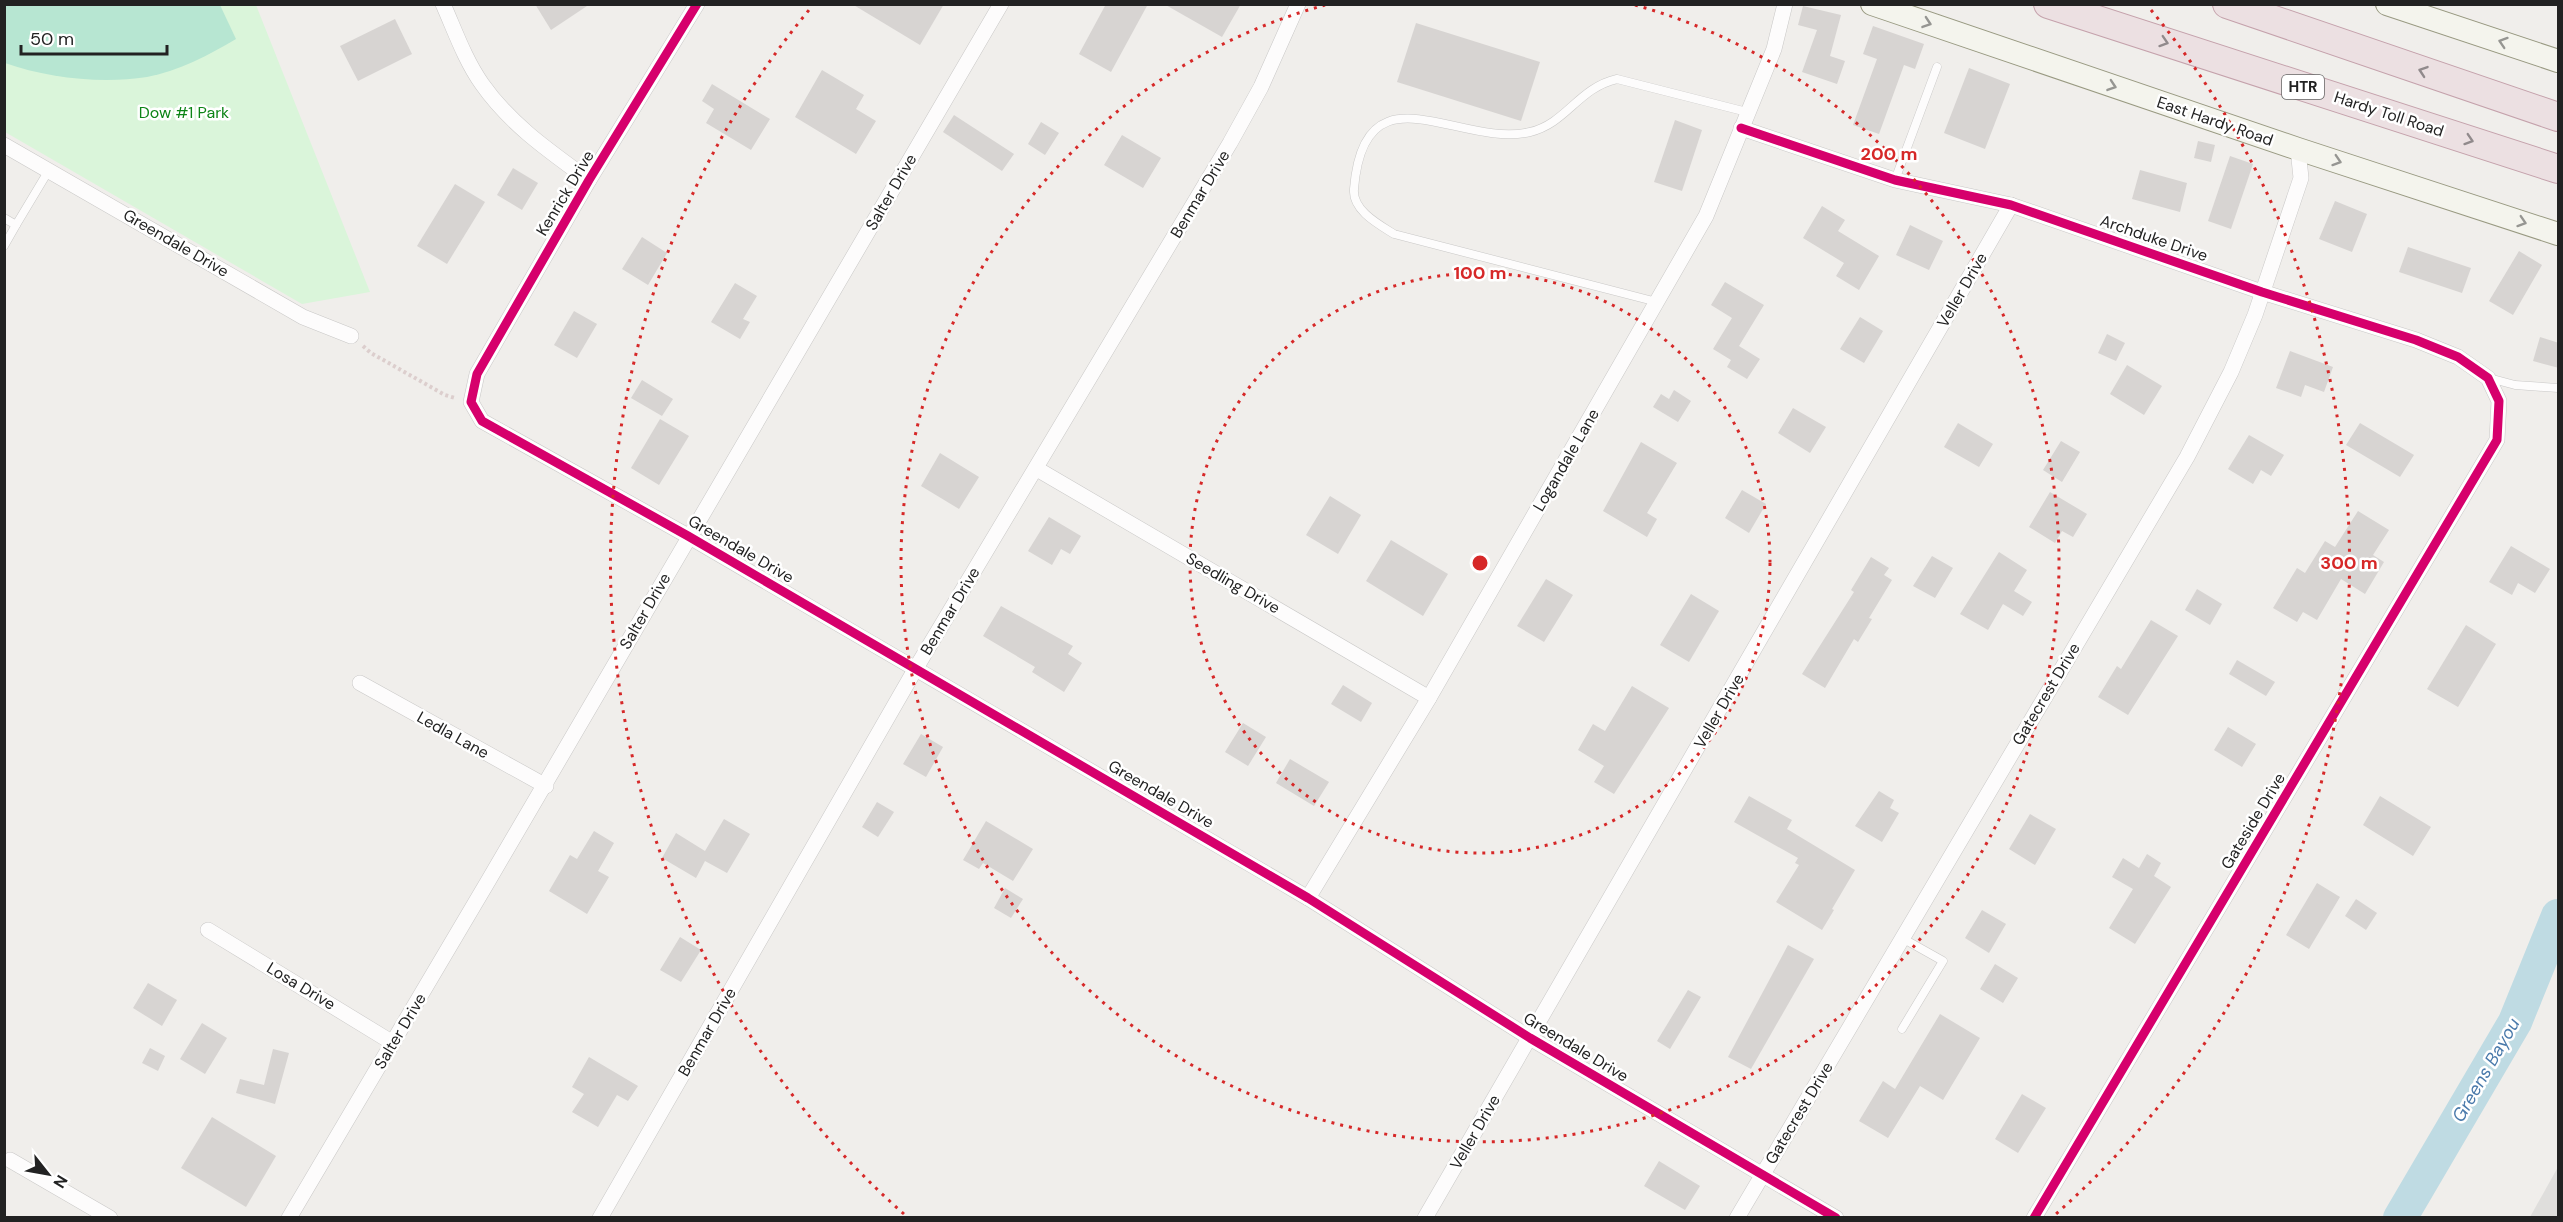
<svg xmlns="http://www.w3.org/2000/svg" width="2563" height="1222" viewBox="0 0 2563 1222" font-family="'DM Sans',sans-serif">
<style>
.residential{fill:#dfdedc}
.park{fill:#daf5da}
.pitch{fill:#b7e6d2}
.lines{fill:none;stroke-linecap:round;stroke-linejoin:round}
.river{stroke:#bfdbe3;stroke-width:34}
.building{fill:#d7d4d2}
.lane-casing{stroke:#c9c8c7;stroke-width:9}
.street-casing{stroke:#c9c8c7;stroke-width:16}
.secondary-casing{stroke:#999a82;stroke-width:24}
.highway-casing{stroke:#c5a2ac;stroke-width:30}
.path{stroke:#dccecd;stroke-width:4;stroke-dasharray:3 3;stroke-linecap:butt}
.lane{stroke:#fdfcfc;stroke-width:8}
.street{stroke:#fdfcfc;stroke-width:15}
.secondary{stroke:#f4f4ed;stroke-width:22}
.highway{stroke:#ece0e2;stroke-width:28}
.cycleway-casing{stroke:#fff;stroke-width:13}
.cycleway{stroke:#d6006c;stroke-width:9}
.oneway{stroke:#969692}
.oneway2{stroke:#918a8c}
.ring{fill:none;stroke:#d62828;stroke-width:3;stroke-dasharray:3 6}
.labels{text-anchor:middle;dominant-baseline:central;stroke-width:5;stroke-linejoin:round;paint-order:stroke}
.shield{fill:#fff;stroke:#646464;stroke-width:1.5}
.shield-label{font-size:15px;font-weight:bold;fill:#222}
.park-label{font-size:16px;fill:#0c8416;stroke:#fff}
.street-label{font-size:16px;fill:#222;stroke:#fff}
.water-label{font-size:18px;font-style:italic;fill:#4a7aab;stroke:#fff}
.centre{fill:#d62828;stroke:#fff;stroke-width:3}
.ring-label{font-size:18px;text-anchor:middle;font-weight:bold;fill:#d62828;stroke:#fff;stroke-width:5;stroke-linejoin:round;paint-order:stroke}
</style>
<rect width="100%" height="100%" fill="#f0eeeb"/>
<path class="residential" d="M 2558,1167 L 2558,1217 L 2530,1217 Z"/>
<path class="park" d="M 5,5 L 256,5 L 370,292 L 302,304 L 5,132 Z"/>
<path class="pitch" d="M 4,5 L 220,5 L 236,39 C 209,55 179,71 147,77 C 101,84 47,78 5,63 Z"/>
<g class="lines">
<path class="river" d="M 2400,1218 L 2515,1022 L 2558,916"/>
</g>
<g class="building">
<path d="M 535,4 L 590,4 L 551,30 Z"/>
<path d="M 852,4 L 944,4 L 920,45 Z"/>
<path d="M 1106,4 L 1148,4 L 1111,72 L 1079,54 Z"/>
<path d="M 1164,4 L 1241,4 L 1222,37 Z"/>
<path d="M 1803,6 L 1841,15 L 1830,56 L 1845,61 L 1837,84 L 1802,72 L 1817,30 L 1798,25 Z"/>
<path d="M 395,19 L 412,54 L 358,81 L 340,46 Z"/>
<path d="M 1416,23 L 1540,62 L 1521,121 L 1397,82 Z"/>
<path d="M 1873,26 L 1924,44 L 1915,69 L 1904,65 L 1879,134 L 1853,125 L 1877,59 L 1863,54 Z"/>
<path d="M 1969,68 L 2010,84 L 1985,149 L 1944,133 Z"/>
<path d="M 822,70 L 864,95 L 856,109 L 876,121 L 856,154 L 795,117 Z"/>
<path d="M 712,84 L 770,119 L 751,150 L 706,123 L 714,109 L 702,101 Z"/>
<path d="M 954,115 L 1014,154 L 1002,171 L 943,132 Z"/>
<path d="M 1675,120 L 1702,130 L 1682,191 L 1654,182 Z"/>
<path d="M 1041,122 L 1059,133 L 1045,155 L 1028,144 Z"/>
<path d="M 1122,135 L 1161,158 L 1143,188 L 1104,165 Z"/>
<path d="M 2198,141 L 2215,145 L 2211,162 L 2194,158 Z"/>
<path d="M 2230,156 L 2253,164 L 2231,229 L 2208,221 Z"/>
<path d="M 513,168 L 538,183 L 522,210 L 497,195 Z"/>
<path d="M 2140,170 L 2187,183 L 2180,212 L 2132,199 Z"/>
<path d="M 455,184 L 485,202 L 447,264 L 417,246 Z"/>
<path d="M 2335,201 L 2367,214 L 2352,252 L 2319,239 Z"/>
<path d="M 1822,206 L 1845,220 L 1838,231 L 1879,256 L 1859,290 L 1836,276 L 1844,263 L 1803,238 Z"/>
<path d="M 1910,225 L 1943,241 L 1929,270 L 1896,255 Z"/>
<path d="M 642,237 L 667,253 L 648,285 L 622,269 Z"/>
<path d="M 2408,247 L 2471,268 L 2462,293 L 2399,272 Z"/>
<path d="M 2519,251 L 2542,265 L 2513,315 L 2489,301 Z"/>
<path d="M 1725,282 L 1764,305 L 1739,346 L 1760,359 L 1747,379 L 1727,367 L 1731,360 L 1713,349 L 1732,318 L 1711,305 Z"/>
<path d="M 735,283 L 757,296 L 743,319 L 750,322 L 740,339 L 711,322 Z"/>
<path d="M 574,311 L 597,324 L 577,358 L 554,345 Z"/>
<path d="M 1860,317 L 1883,331 L 1864,363 L 1840,349 Z"/>
<path d="M 2107,334 L 2125,343 L 2116,361 L 2098,353 Z"/>
<path d="M 2540,337 L 2559,343 L 2559,368 L 2533,361 Z"/>
<path d="M 2290,351 L 2333,367 L 2324,392 L 2305,385 L 2301,397 L 2276,388 Z"/>
<path d="M 2127,365 L 2162,386 L 2144,415 L 2110,394 Z"/>
<path d="M 642,380 L 673,399 L 662,416 L 631,398 Z"/>
<path d="M 1674,390 L 1691,401 L 1678,422 L 1653,407 L 1661,394 L 1669,399 Z"/>
<path d="M 1793,408 L 1826,427 L 1810,453 L 1778,433 Z"/>
<path d="M 660,419 L 689,436 L 659,485 L 631,468 Z"/>
<path d="M 1958,423 L 1993,444 L 1979,467 L 1944,447 Z"/>
<path d="M 2360,423 L 2414,455 L 2400,477 L 2346,445 Z"/>
<path d="M 2249,435 L 2284,455 L 2271,476 L 2261,470 L 2253,484 L 2228,469 Z"/>
<path d="M 2061,441 L 2080,452 L 2062,482 L 2043,470 Z"/>
<path d="M 1641,442 L 1677,463 L 1647,513 L 1657,519 L 1647,537 L 1603,511 Z"/>
<path d="M 940,453 L 979,477 L 959,509 L 921,486 Z"/>
<path d="M 1742,490 L 1766,504 L 1749,533 L 1725,518 Z"/>
<path d="M 2050,492 L 2087,514 L 2073,537 L 2062,531 L 2055,543 L 2029,527 Z"/>
<path d="M 1330,496 L 1361,515 L 1338,554 L 1306,535 Z"/>
<path d="M 2358,511 L 2389,530 L 2373,555 L 2384,562 L 2365,594 L 2341,579 L 2317,620 L 2303,612 L 2297,622 L 2273,608 L 2297,568 L 2305,573 L 2325,541 L 2335,547 Z"/>
<path d="M 1049,517 L 1081,536 L 1070,554 L 1061,549 L 1052,565 L 1028,551 Z"/>
<path d="M 1391,540 L 1448,574 L 1423,616 L 1366,581 Z"/>
<path d="M 2511,546 L 2550,569 L 2535,593 L 2518,583 L 2512,595 L 2489,582 Z"/>
<path d="M 1999,552 L 2027,570 L 2014,591 L 2032,602 L 2023,616 L 2003,604 L 1988,630 L 1960,614 Z"/>
<path d="M 1932,556 L 1953,568 L 1935,598 L 1913,586 Z"/>
<path d="M 1871,557 L 1889,568 L 1884,575 L 1892,580 L 1869,618 L 1872,619 L 1858,642 L 1854,639 L 1825,688 L 1802,674 L 1854,592 L 1851,590 Z"/>
<path d="M 1546,579 L 1573,595 L 1544,642 L 1517,626 Z"/>
<path d="M 2197,589 L 2222,604 L 2210,625 L 2185,610 Z"/>
<path d="M 1691,594 L 1719,611 L 1689,662 L 1660,645 Z"/>
<path d="M 1001,606 L 1073,646 L 1068,654 L 1082,663 L 1064,692 L 1032,672 L 1035,667 L 983,636 Z"/>
<path d="M 2151,620 L 2178,636 L 2128,715 L 2098,697 L 2117,666 L 2121,669 Z"/>
<path d="M 2466,625 L 2496,644 L 2458,707 L 2427,689 Z"/>
<path d="M 2237,660 L 2275,682 L 2266,696 L 2229,674 Z"/>
<path d="M 1343,685 L 1372,703 L 1361,722 L 1331,704 Z"/>
<path d="M 1632,686 L 1669,708 L 1614,794 L 1594,782 L 1604,766 L 1578,750 L 1593,724 L 1605,731 Z"/>
<path d="M 1243,723 L 1266,737 L 1248,766 L 1225,752 Z"/>
<path d="M 2228,727 L 2256,744 L 2242,767 L 2214,750 Z"/>
<path d="M 921,734 L 943,747 L 926,777 L 903,764 Z"/>
<path d="M 1290,759 L 1329,782 L 1314,806 L 1276,783 Z"/>
<path d="M 1879,791 L 1894,800 L 1890,808 L 1899,813 L 1882,842 L 1855,826 Z"/>
<path d="M 1749,796 L 1792,820 L 1787,829 L 1855,870 L 1832,909 L 1834,910 L 1822,930 L 1776,902 L 1799,865 L 1795,863 L 1798,858 L 1734,822 Z"/>
<path d="M 2380,796 L 2431,827 L 2413,856 L 2363,825 Z"/>
<path d="M 877,802 L 894,812 L 878,837 L 862,827 Z"/>
<path d="M 2030,814 L 2056,829 L 2035,865 L 2009,849 Z"/>
<path d="M 724,819 L 750,834 L 727,873 L 705,861 L 696,878 L 662,858 L 676,833 L 705,851 Z"/>
<path d="M 986,821 L 1033,849 L 1013,881 L 983,863 L 979,869 L 963,860 Z"/>
<path d="M 594,831 L 614,843 L 598,871 L 609,877 L 587,914 L 549,891 L 570,855 L 577,859 Z"/>
<path d="M 2147,854 L 2161,863 L 2154,876 L 2171,887 L 2135,944 L 2109,928 L 2133,889 L 2112,877 L 2123,858 L 2139,868 Z"/>
<path d="M 2317,883 L 2340,897 L 2309,949 L 2286,935 Z"/>
<path d="M 1005,888 L 1023,899 L 1011,918 L 994,908 Z"/>
<path d="M 2356,899 L 2377,913 L 2366,930 L 2345,916 Z"/>
<path d="M 1982,910 L 2006,924 L 1989,953 L 1965,938 Z"/>
<path d="M 680,937 L 701,950 L 681,982 L 660,970 Z"/>
<path d="M 1788,945 L 1814,959 L 1751,1069 L 1728,1057 Z"/>
<path d="M 1995,964 L 2018,978 L 2003,1003 L 1980,989 Z"/>
<path d="M 148,983 L 177,1000 L 162,1026 L 133,1008 Z"/>
<path d="M 1688,990 L 1701,997 L 1670,1049 L 1657,1041 Z"/>
<path d="M 1940,1014 L 1980,1038 L 1943,1100 L 1920,1086 L 1888,1138 L 1859,1121 L 1883,1081 L 1895,1089 Z"/>
<path d="M 202,1023 L 227,1038 L 205,1074 L 180,1059 Z"/>
<path d="M 150,1048 L 165,1056 L 158,1071 L 142,1063 Z"/>
<path d="M 273,1049 L 289,1053 L 275,1104 L 236,1093 L 240,1079 L 264,1085 Z"/>
<path d="M 589,1057 L 638,1086 L 628,1101 L 617,1095 L 598,1127 L 572,1112 L 584,1094 L 572,1087 Z"/>
<path d="M 2022,1094 L 2046,1108 L 2018,1153 L 1995,1139 Z"/>
<path d="M 212,1117 L 276,1156 L 246,1207 L 181,1168 Z"/>
<path d="M 1659,1161 L 1700,1186 L 1685,1210 L 1644,1186 Z"/>
</g>
<g class="lines">
<defs>
<g id="lane">
<path d="M 1895,180 L 1937,67"/>
<path d="M 4,218 L 16,225 L 49,170"/>
<path d="M 4,246 L 16,225"/>
<path d="M 1657,302 L 1394,234 C 1378,224 1352,210 1354,189 C 1364,62 1459,149 1530,132 C 1567,123 1578,88 1617,79 L 1747,112"/>
<path d="M 2489,378 L 2515,385 L 2558,388"/>
<path d="M 1902,1029 L 1943,961 L 1902,938"/>
</g>
<g id="street">
<path d="M 443,4 C 455,31 465,60 482,84 C 510,124 549,151 589,180"/>
<path d="M 697,4 L 589,180 L 477,374 L 471,402 L 482,421 L 688,536 L 1308,898 L 1530,1038 L 1836,1218"/>
<path d="M 1741,128 L 1895,180 L 2011,205 L 2262,292 L 2416,340 L 2458,357 L 2488,378 L 2499,401 L 2497,440 L 2034,1218"/>
<path d="M 4,145 L 303,317 L 351,336"/>
<path d="M 1037,469 L 1429,698"/>
<path d="M 360,683 L 546,786"/>
<path d="M 1308,898 L 1429,698 L 1706,216 L 1774,49 L 1785,4"/>
<path d="M 208,930 L 393,1043"/>
<path d="M 10,1160 L 110,1218"/>
<path d="M 289,1218 C 529,815 763,409 1001,4"/>
<path d="M 600,1218 L 916,668 L 1230,143 L 1261,87 L 1298,4"/>
<path d="M 1425,1218 L 2011,205"/>
<path d="M 1737,1218 L 2187,457 L 2231,372 L 2255,315 L 2301,178 L 2298,149"/>
</g>
<g id="secondary">
<path d="M 1872,4 L 2298,149 L 2558,234"/>
<path d="M 2387,4 L 2558,61"/>
</g>
<g id="highway">
<path d="M 2048,4 L 2558,169"/>
<path d="M 2227,4 L 2558,117"/>
</g>
</defs>
<use href="#lane" class="lane-casing"/>
<use href="#street" class="street-casing"/>
<use href="#secondary" class="secondary-casing"/>
<use href="#highway" class="highway-casing"/>
<path class="path" d="M 363,346 L 371,353 L 445,395 L 455,398"/>
<use href="#lane" class="lane"/>
<use href="#street" class="street"/>
<use href="#secondary" class="secondary"/>
<use href="#highway" class="highway"/>
<defs>
<g id="cycleway">
<path d="M 697,4 L 589,180 L 477,374 L 471,402 L 482,421 L 688,536 L 1308,898 L 1530,1038 L 1836,1218"/>
<path d="M 1741,128 L 1895,180 L 2011,205 L 2262,292 L 2416,340 L 2458,357 L 2488,378 L 2499,401 L 2497,440 L 2034,1218"/>
</g>
</defs>
<use href="#cycleway" class="cycleway-casing"/>
<use href="#cycleway" class="cycleway"/>
</g>
<defs><path id="oneway-chevron" d="M-2-3.5L2.5 0L-2 3.5" fill="none" stroke-width="1.6" stroke-linecap="round" stroke-linejoin="round" transform="scale(1.5)"/></defs>
<g class="oneway">
<use href="#oneway-chevron" transform="translate(1927 23) rotate(19)"/>
<use href="#oneway-chevron" transform="translate(2503 42) rotate(-162)"/>
<use href="#oneway-chevron" transform="translate(2112 86) rotate(19)"/>
<use href="#oneway-chevron" transform="translate(2337 161) rotate(18)"/>
<use href="#oneway-chevron" transform="translate(2522 222) rotate(18)"/>
</g>
<g class="oneway2">
<use href="#oneway-chevron" transform="translate(2164 42) rotate(18)"/>
<use href="#oneway-chevron" transform="translate(2423 71) rotate(-161)"/>
<use href="#oneway-chevron" transform="translate(2469 140) rotate(18)"/>
</g>
<g class="ring">
<circle cx="1480" cy="563" r="290"/>
<path d="M1635 5A579 579 0 1 1 1325 5"/>
<path d="M904 1214A869 869 0 0 1 809 10M2151 10A869 869 0 0 1 2056 1214"/>
</g>
<g class="labels">
<rect class="shield" x="2282" y="75" width="42" height="24" rx="4.5"/>
<g class="shield-label">
<text x="2303" y="87">HTR</text>
</g>
<g class="park-label">
<text x="184" y="112">Dow #1 Park</text>
</g>
<g class="street-label">
<text transform="translate(2389 114) rotate(18)">Hardy Toll Road</text>
<text transform="translate(2215 121) rotate(19)">East Hardy Road</text>
<text transform="translate(891 192) rotate(-60)">Salter Drive</text>
<text transform="translate(565 193) rotate(-59)">Kenrick Drive</text>
<text transform="translate(1200 194) rotate(-59)">Benmar Drive</text>
<text transform="translate(2154 238) rotate(19)">Archduke Drive</text>
<text transform="translate(176 243) rotate(30)">Greendale Drive</text>
<text transform="translate(1962 290) rotate(-60)">Veller Drive</text>
<text transform="translate(1566 460) rotate(-60)">Logandale Lane</text>
<text transform="translate(741 549) rotate(30)">Greendale Drive</text>
<text transform="translate(1233 583) rotate(30)">Seedling Drive</text>
<text transform="translate(645 611) rotate(-60)">Salter Drive</text>
<text transform="translate(950 611) rotate(-59)">Benmar Drive</text>
<text transform="translate(2046 694) rotate(-59)">Gatecrest Drive</text>
<text transform="translate(1719 711) rotate(-60)">Veller Drive</text>
<text transform="translate(453 735) rotate(29)">Ledla Lane</text>
<text transform="translate(1161 794) rotate(30)">Greendale Drive</text>
<text transform="translate(2253 821) rotate(-59)">Gateside Drive</text>
<text transform="translate(301 986) rotate(31)">Losa Drive</text>
<text transform="translate(400 1031) rotate(-59)">Salter Drive</text>
<text transform="translate(707 1032) rotate(-60)">Benmar Drive</text>
<text transform="translate(1576 1047) rotate(31)">Greendale Drive</text>
<text transform="translate(1799 1113) rotate(-59)">Gatecrest Drive</text>
<text transform="translate(1475 1132) rotate(-60)">Veller Drive</text>
</g>
<g class="water-label">
<text transform="translate(2486 1070) rotate(-60)">Greens Bayou</text>
</g>
</g>
<circle cx="1480" cy="563" r="9" class="centre"/>
<g class="ring-label">
<text x="1889" y="160">200 m</text>
<text x="1480" y="279">100 m</text>
<text x="2349" y="569">300 m</text>
</g>
<rect width="2563" height="1222" fill="none" stroke="#222222" stroke-width="12"/>
<g transform="translate(48 1174) rotate(121)" stroke="#ffffff" stroke-width="4.5" paint-order="stroke">
<path d="M0-4.5L10 22L0 15L-10 22Z" fill="#222222"/>
<text y="-9" font-size="16" font-weight="bold" text-anchor="middle" fill="#222222">N</text>
</g>
<path d="M21 45v9h146v-9" fill="none" stroke="#222222" stroke-width="3"/>
<text x="30" y="45" font-size="18" fill="#222222" stroke="#ffffff" stroke-width="4.5" paint-order="stroke">50 m</text>
</svg>
